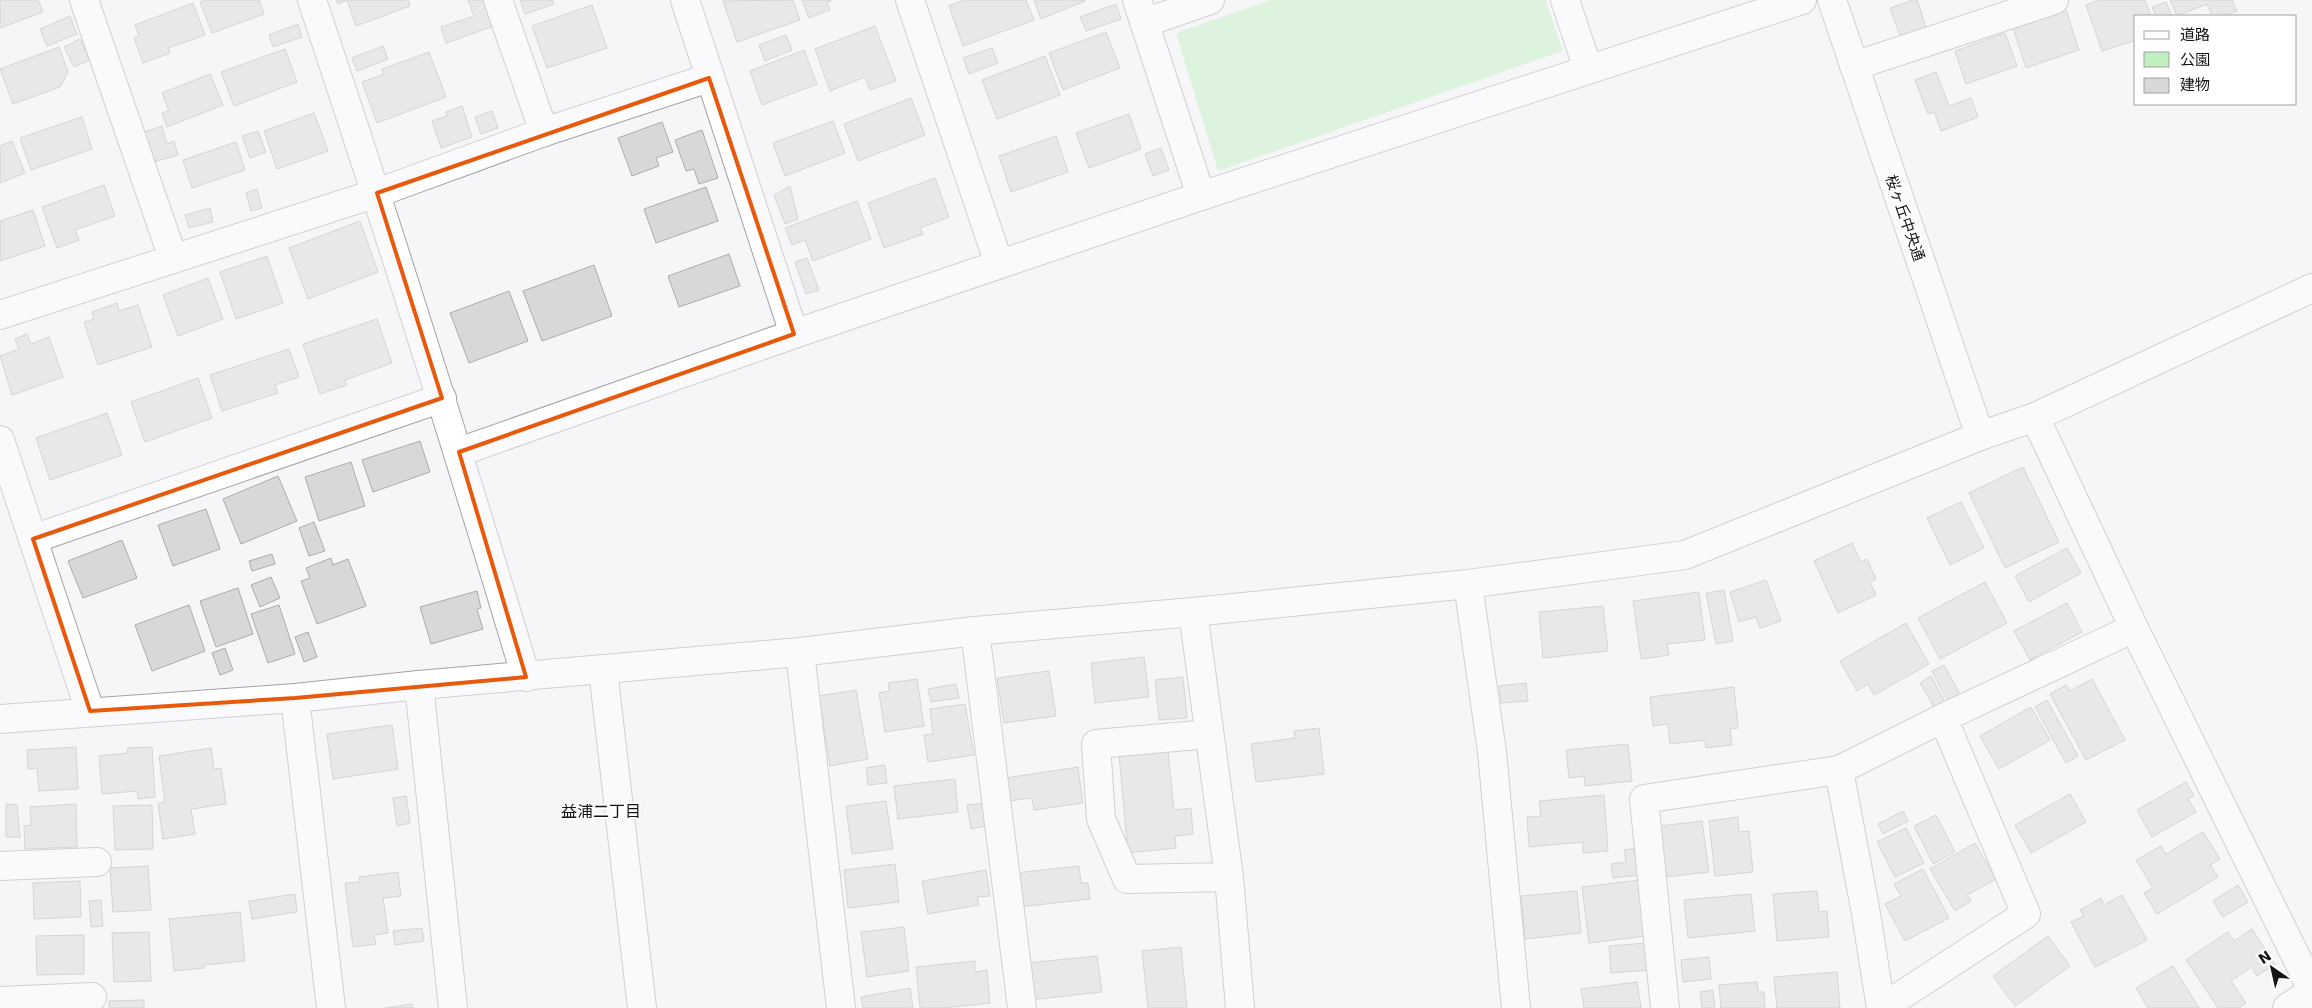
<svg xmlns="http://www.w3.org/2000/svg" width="2312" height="1008" viewBox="0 0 2312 1008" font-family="'DejaVu Sans','Noto Sans JP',sans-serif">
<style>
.green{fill:#bfefbd}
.building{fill:#d8d7d9;stroke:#acabad}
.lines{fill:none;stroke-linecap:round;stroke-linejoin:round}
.minor-casing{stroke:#a3a3a5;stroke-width:30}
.minor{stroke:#fff;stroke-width:28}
.marked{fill:none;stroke:#e8590c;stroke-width:4;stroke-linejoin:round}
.labels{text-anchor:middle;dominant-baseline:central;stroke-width:4;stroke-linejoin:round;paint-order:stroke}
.street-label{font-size:15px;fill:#121313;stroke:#fff}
.neighbourhood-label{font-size:16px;fill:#121313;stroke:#fff}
</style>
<rect width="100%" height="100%" fill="#f6f6f9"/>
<path class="green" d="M 1270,0 L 1546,0 L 1563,51 L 1218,171 L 1176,33 Z"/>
<g class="building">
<path d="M 0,0 L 38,0 L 43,12 L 0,28 Z"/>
<path d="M 205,0 L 259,0 L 264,14 L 212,33 L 200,2 Z"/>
<path d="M 336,0 L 408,0 L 410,6 L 356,26 L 347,0 L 338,4 Z"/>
<path d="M 468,0 L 485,0 L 494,26 L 446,43 L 441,27 L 474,16 Z"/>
<path d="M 520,0 L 552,0 L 554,4 L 525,14 Z"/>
<path d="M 793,0 L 800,20 L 737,42 L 723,1 Z"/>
<path d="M 802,0 L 833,0 L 827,2 L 830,10 L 809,18 Z"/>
<path d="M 964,0 L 1026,0 L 1034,20 L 963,46 L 949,6 Z"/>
<path d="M 1034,0 L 1085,0 L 1085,1 L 1041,19 Z"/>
<path d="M 1913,0 L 1917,0 L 1926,27 L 1900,36 L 1890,8 Z"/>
<path d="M 2099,0 L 2145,0 L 2151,16 L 2136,16 L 2136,40 L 2102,51 L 2086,5 Z"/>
<path d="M 2170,0 L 2232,0 L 2237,11 L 2223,16 L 2212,16 L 2207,4 L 2177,16 Z"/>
<path d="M 2166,2 L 2172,16 L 2156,16 L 2152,7 Z"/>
<path d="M 193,3 L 205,35 L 168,48 L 170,53 L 143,63 L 134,38 L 139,36 L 135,25 Z"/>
<path d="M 1116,4 L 1121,19 L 1086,31 L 1080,17 Z"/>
<path d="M 592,5 L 607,48 L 547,68 L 532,26 Z"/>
<path d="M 2066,10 L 2079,50 L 2026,68 L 2013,28 Z"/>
<path d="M 70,16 L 77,34 L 47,46 L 40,29 Z"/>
<path d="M 298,24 L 302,37 L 273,47 L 269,35 Z"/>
<path d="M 875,26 L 896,81 L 870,90 L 865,77 L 830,91 L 815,49 Z"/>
<path d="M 1106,32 L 1120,68 L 1063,90 L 1049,53 Z"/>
<path d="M 2005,33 L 2017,66 L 1966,84 L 1955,51 Z"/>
<path d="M 786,35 L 792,50 L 765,61 L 759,45 Z"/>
<path d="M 80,39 L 90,60 L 74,67 L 64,47 Z"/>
<path d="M 383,46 L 388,59 L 357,71 L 352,58 Z"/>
<path d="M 59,47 L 68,72 L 60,87 L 13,104 L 0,69 Z"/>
<path d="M 992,48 L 998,63 L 969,74 L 963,58 Z"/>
<path d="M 285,49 L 297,82 L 234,106 L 221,72 Z"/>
<path d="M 804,50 L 817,84 L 762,105 L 750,71 Z"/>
<path d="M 429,52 L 446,97 L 377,123 L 362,82 L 384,74 L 382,69 Z"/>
<path d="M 1045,56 L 1060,95 L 997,119 L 982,80 Z"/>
<path d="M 1936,72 L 1949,106 L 1971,98 L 1978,117 L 1941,131 L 1934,112 L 1928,114 L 1915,80 Z"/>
<path d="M 210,74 L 223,105 L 167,127 L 162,113 L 169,111 L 162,93 Z"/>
<path d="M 911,98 L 925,135 L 858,161 L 844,124 Z"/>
<path d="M 462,106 L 472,137 L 441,148 L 432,121 L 447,116 L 446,112 Z"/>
<path d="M 492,111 L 498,128 L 481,134 L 475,117 Z"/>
<path d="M 314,113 L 328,151 L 277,169 L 264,131 Z"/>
<path d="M 1129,114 L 1141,149 L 1089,168 L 1076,133 Z"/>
<path d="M 82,117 L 92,149 L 31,170 L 20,138 Z"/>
<path d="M 833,121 L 845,153 L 785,176 L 773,143 Z"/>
<path d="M 662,122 L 673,152 L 656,158 L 659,166 L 632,176 L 618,138 Z"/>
<path d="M 162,126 L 167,144 L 174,141 L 178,155 L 153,162 L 144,132 Z"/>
<path d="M 702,130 L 718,178 L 699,184 L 694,169 L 686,171 L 675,140 Z"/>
<path d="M 258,131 L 266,152 L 250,158 L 242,136 Z"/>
<path d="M 1056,136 L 1068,172 L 1011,192 L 999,156 Z"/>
<path d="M 12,141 L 25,173 L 0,183 L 0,146 Z"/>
<path d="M 236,142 L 245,170 L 192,188 L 183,160 Z"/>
<path d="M 1161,148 L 1169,170 L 1153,176 L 1145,154 Z"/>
<path d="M 935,178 L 949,217 L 920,228 L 923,234 L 884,248 L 868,203 Z"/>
<path d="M 104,185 L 115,216 L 75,230 L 79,240 L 57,248 L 42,207 Z"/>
<path d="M 790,186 L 798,219 L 785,224 L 774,195 Z"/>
<path d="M 706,187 L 718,221 L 656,243 L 644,209 Z"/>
<path d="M 257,189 L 262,208 L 251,211 L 246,193 Z"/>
<path d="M 857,201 L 871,239 L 813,261 L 805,240 L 792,245 L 785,228 Z"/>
<path d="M 210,208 L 213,222 L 189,228 L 185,215 Z"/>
<path d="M 33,210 L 45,246 L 0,261 L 0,221 Z"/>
<path d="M 360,221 L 378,272 L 308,299 L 289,248 Z"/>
<path d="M 729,254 L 740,286 L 679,307 L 668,276 Z"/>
<path d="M 267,256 L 283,303 L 236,319 L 220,272 Z"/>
<path d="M 807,258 L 819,290 L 806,294 L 795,262 Z"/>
<path d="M 594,265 L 612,316 L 542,341 L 523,291 Z"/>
<path d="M 208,278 L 223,319 L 178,336 L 163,295 Z"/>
<path d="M 509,291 L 528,341 L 469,363 L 450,313 Z"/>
<path d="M 117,303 L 119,311 L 138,305 L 152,347 L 98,365 L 84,322 L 94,319 L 92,312 Z"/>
<path d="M 377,319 L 392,363 L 345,380 L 347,385 L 320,394 L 303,344 Z"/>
<path d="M 27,334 L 31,344 L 49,337 L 63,377 L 12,395 L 0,356 L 19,349 L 15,339 Z"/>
<path d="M 289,349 L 299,377 L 275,385 L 278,393 L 222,411 L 210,375 Z"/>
<path d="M 198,378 L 212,418 L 145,442 L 131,402 Z"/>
<path d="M 107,413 L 122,455 L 50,480 L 36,438 Z"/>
<path d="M 420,441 L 430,472 L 373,492 L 362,460 Z"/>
<path d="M 351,462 L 365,506 L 319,521 L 305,477 Z"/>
<path d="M 2023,467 L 2059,542 L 2005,568 L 1969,493 Z"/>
<path d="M 278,476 L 297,521 L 241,544 L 223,499 Z"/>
<path d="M 1961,502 L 1984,548 L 1950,565 L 1927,518 Z"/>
<path d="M 206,509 L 220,549 L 173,566 L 158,525 Z"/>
<path d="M 314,522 L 325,551 L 309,556 L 299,528 Z"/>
<path d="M 122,540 L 137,578 L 83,598 L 68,561 Z"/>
<path d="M 1852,543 L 1861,562 L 1867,559 L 1876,579 L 1870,582 L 1876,595 L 1838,613 L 1814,561 Z"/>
<path d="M 2067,548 L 2081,573 L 2029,602 L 2015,576 Z"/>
<path d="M 272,554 L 275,564 L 252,571 L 249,561 Z"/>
<path d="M 331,558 L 333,565 L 348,559 L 366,606 L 317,624 L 301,581 L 310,578 L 306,568 Z"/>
<path d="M 271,577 L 280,598 L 260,607 L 251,585 Z"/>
<path d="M 1766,580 L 1781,621 L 1760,628 L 1756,617 L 1739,622 L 1730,592 Z"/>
<path d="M 1985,582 L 2007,623 L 1940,659 L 1918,618 Z"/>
<path d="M 238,588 L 253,634 L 216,647 L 200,601 Z"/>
<path d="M 1724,590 L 1733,641 L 1716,644 L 1706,593 Z"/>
<path d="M 477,591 L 481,608 L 477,609 L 483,629 L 431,644 L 420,607 Z"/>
<path d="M 1699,592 L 1705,640 L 1667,644 L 1669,655 L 1641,659 L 1633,601 Z"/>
<path d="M 2067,603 L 2082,632 L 2030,660 L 2014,631 Z"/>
<path d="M 189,605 L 205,651 L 152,671 L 135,625 Z"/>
<path d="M 279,605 L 295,654 L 268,663 L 251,614 Z"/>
<path d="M 1603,606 L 1608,651 L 1543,658 L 1539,612 Z"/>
<path d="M 1906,623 L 1929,664 L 1874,695 L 1868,684 L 1857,691 L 1840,661 Z"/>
<path d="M 308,632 L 317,657 L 304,662 L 295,637 Z"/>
<path d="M 225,648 L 233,670 L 220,675 L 212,653 Z"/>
<path d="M 1144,657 L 1149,697 L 1095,703 L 1091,663 Z"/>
<path d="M 1944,665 L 1960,694 L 1947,700 L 1932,671 Z"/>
<path d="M 1049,671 L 1056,716 L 1004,723 L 997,678 Z"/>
<path d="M 1931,676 L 1945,702 L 1934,707 L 1920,683 Z"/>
<path d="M 1183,677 L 1187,718 L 1159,720 L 1155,680 Z"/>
<path d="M 917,679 L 924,726 L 885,732 L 879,693 L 889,691 L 888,683 Z"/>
<path d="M 2092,679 L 2125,740 L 2086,760 L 2050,694 L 2066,685 L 2070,691 Z"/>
<path d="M 1526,683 L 1528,701 L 1501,703 L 1499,686 Z"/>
<path d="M 956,684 L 959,698 L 931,702 L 928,689 Z"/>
<path d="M 1734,687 L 1738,728 L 1730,729 L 1732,745 L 1706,748 L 1705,740 L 1670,744 L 1668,724 L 1653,726 L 1650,697 Z"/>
<path d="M 856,690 L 868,759 L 830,766 L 819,696 Z"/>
<path d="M 2047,700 L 2078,756 L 2066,763 L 2035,707 Z"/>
<path d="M 965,704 L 974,755 L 928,762 L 924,735 L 933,734 L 930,709 Z"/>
<path d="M 2031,707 L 2050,740 L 1999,769 L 1980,736 Z"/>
<path d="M 392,725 L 398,769 L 333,779 L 327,734 Z"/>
<path d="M 1319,728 L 1324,774 L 1256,782 L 1251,744 L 1295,738 L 1294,731 Z"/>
<path d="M 1628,744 L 1632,781 L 1585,786 L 1584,776 L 1569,778 L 1566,750 Z"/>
<path d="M 76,747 L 78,789 L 39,791 L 37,768 L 28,769 L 27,750 Z"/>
<path d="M 152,747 L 155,797 L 138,799 L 137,791 L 102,794 L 99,756 L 128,753 L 127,748 Z"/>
<path d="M 211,748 L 214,769 L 221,768 L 226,804 L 191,809 L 195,834 L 163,839 L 158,804 L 165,802 L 159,756 Z"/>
<path d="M 1168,751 L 1174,810 L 1191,808 L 1193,834 L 1175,836 L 1176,848 L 1128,853 L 1119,755 Z"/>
<path d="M 885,765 L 887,783 L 868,785 L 866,768 Z"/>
<path d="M 1078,767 L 1083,803 L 1034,810 L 1032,798 L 1009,801 L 1006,778 Z"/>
<path d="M 955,779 L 958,812 L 898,819 L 894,786 Z"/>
<path d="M 2186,782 L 2194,796 L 2188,799 L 2196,812 L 2152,837 L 2137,810 Z"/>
<path d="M 2070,794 L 2086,822 L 2031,853 L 2015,825 Z"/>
<path d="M 1604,795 L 1608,851 L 1583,853 L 1583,842 L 1529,847 L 1527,817 L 1541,816 L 1539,801 Z"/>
<path d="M 406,796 L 410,823 L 397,826 L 393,798 Z"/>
<path d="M 886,801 L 893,849 L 852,854 L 846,806 Z"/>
<path d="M 982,803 L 986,826 L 971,829 L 967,805 Z"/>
<path d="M 6,804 L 17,805 L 20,837 L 6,837 Z"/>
<path d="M 76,804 L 77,847 L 25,849 L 24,826 L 31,825 L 30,807 Z"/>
<path d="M 152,805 L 153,849 L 115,850 L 113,806 Z"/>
<path d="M 1903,811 L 1908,821 L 1883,834 L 1878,824 Z"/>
<path d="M 1936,815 L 1955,852 L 1933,864 L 1914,826 Z"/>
<path d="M 1738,817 L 1739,832 L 1749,831 L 1753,872 L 1715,876 L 1709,821 Z"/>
<path d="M 1702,821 L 1709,872 L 1666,877 L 1660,826 Z"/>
<path d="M 1906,828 L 1924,863 L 1895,877 L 1877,842 Z"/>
<path d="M 2203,832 L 2220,859 L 2210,865 L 2218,877 L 2157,914 L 2144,893 L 2153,888 L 2136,860 L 2161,846 L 2166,854 Z"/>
<path d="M 1975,843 L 1996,879 L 1967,895 L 1971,901 L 1955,911 L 1930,869 Z"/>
<path d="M 1637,848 L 1640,875 L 1613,878 L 1611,864 L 1626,862 L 1624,850 Z"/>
<path d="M 895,864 L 899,902 L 848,908 L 844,870 Z"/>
<path d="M 148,866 L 151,910 L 113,912 L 110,868 Z"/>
<path d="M 1079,866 L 1081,883 L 1088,883 L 1090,899 L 1019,907 L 1015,873 Z"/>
<path d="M 1923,869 L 1949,918 L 1905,941 L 1885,904 L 1901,896 L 1894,884 Z"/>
<path d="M 986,870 L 990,896 L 977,897 L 979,905 L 928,914 L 922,881 Z"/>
<path d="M 398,872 L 401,896 L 383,898 L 388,933 L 374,935 L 376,944 L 353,947 L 345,883 L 360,882 L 359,877 Z"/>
<path d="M 1639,880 L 1646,936 L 1589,943 L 1582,887 Z"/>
<path d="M 80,881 L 81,917 L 34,919 L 33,883 Z"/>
<path d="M 2238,885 L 2248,902 L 2223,917 L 2213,901 Z"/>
<path d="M 1577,891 L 1581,933 L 1525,939 L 1521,896 Z"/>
<path d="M 1817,891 L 1819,912 L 1827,911 L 1829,937 L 1777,941 L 1773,894 Z"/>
<path d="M 295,894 L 297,912 L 252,919 L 249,901 Z"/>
<path d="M 1751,894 L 1755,931 L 1688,938 L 1684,900 Z"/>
<path d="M 2122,895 L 2147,940 L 2095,967 L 2071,922 L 2084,916 L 2080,910 L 2101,898 L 2104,905 Z"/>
<path d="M 101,900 L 103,926 L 91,927 L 89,901 Z"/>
<path d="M 240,912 L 245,961 L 204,965 L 204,968 L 174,971 L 169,919 Z"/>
<path d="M 904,927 L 909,971 L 867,977 L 861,932 Z"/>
<path d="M 422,928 L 424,941 L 395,945 L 393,931 Z"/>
<path d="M 2252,929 L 2275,964 L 2257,976 L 2251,967 L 2231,981 L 2246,1003 L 2239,1008 L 2218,1008 L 2186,960 L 2228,932 L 2234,941 Z"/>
<path d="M 149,932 L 151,981 L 114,982 L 112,933 Z"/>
<path d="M 84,935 L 84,974 L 37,975 L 36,936 Z"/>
<path d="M 2048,936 L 2070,966 L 2015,1006 L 1993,976 Z"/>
<path d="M 1646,943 L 1649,970 L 1611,973 L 1609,946 Z"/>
<path d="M 1181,947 L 1187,1008 L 1148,1008 L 1142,951 Z"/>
<path d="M 1097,956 L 1102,992 L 1030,1000 L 1026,963 Z"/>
<path d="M 1709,957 L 1711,979 L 1683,982 L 1681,960 Z"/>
<path d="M 975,961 L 975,972 L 987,970 L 990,1003 L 944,1008 L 920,1008 L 916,967 Z"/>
<path d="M 2173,966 L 2199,1008 L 2148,1008 L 2136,988 Z"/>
<path d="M 1837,972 L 1840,1008 L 1777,1008 L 1774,977 Z"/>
<path d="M 1637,982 L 1641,1008 L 1584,1008 L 1581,989 Z"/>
<path d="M 1757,982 L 1758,992 L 1764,992 L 1765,1008 L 1721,1008 L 1719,985 Z"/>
<path d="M 910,988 L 913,1008 L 863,1008 L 861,997 Z"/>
<path d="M 1713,990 L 1715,1008 L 1702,1008 L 1700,992 Z"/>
<path d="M 144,1000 L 144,1008 L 109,1008 L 109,1001 Z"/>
<path d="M 412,1004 L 413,1008 L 385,1008 Z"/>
</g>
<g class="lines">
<defs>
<g id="minor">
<path d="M 84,0 L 173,258"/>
<path d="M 312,0 C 387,224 458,450 526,677"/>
<path d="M 498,0 L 544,132"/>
<path d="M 685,0 L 794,334"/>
<path d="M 910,0 L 999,264"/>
<path d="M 1137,0 L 1201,196"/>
<path d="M 1565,0 L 1588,69"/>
<path d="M 1832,0 L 1980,436"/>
<path d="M 1144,23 L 1210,0"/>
<path d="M 1854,66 L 2054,0"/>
<path d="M 0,315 L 377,193 L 544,132 L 709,78"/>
<path d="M 2035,417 L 2134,628 L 2312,989"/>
<path d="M 0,440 L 90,711"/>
<path d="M 459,452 L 794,334 L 1201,196 L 1802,0"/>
<path d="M 33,539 L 442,398"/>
<path d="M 1468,584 L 1492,752 L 1516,1008"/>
<path d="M 1193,612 L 1229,877 L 1240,1008"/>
<path d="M 975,631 L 1022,1008"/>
<path d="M 800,652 L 841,1008"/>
<path d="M 603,670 L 642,1008"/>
<path d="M 419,685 L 453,1008"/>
<path d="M 295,698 L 331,1008"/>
<path d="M 0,719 L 295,698 L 419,685 L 800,652 L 975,631 L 1193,612 L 1468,584 L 1685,555 L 1980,436 L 2035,417 L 2312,288"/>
<path d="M 1209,734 L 1096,744 L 1101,819 L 1127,879 L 1229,877"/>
<path d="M 1839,770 L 1943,718"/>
<path d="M 0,866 L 97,862"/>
<path d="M 0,1001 L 92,997"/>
<path d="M 1665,1008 L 1644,799 L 1839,770 L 1865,908 L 1881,1008"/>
<path d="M 1882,1008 L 2026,914 L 1943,718 L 2134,628"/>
<path d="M 2287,1008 L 2312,991"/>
</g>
</defs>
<use href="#minor" class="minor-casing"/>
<use href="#minor" class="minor"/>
</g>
<path d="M0 0H2312V1008H0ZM 709,78 L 794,334 L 459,452 L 526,677 L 295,698 L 90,711 L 33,539 L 442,398 L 377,193 Z" fill="#f6f6f9" fill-opacity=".55" fill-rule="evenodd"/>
<path class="marked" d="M 709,78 L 794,334 L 459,452 L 526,677 L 295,698 L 90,711 L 33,539 L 442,398 L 377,193 Z"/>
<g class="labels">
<g class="street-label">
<text transform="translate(1905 218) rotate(71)">桜ヶ丘中央通</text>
</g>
<g class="neighbourhood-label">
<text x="601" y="811">益浦二丁目</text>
</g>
</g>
<rect x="2134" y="15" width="162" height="90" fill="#ffffff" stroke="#a0a1a1"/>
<rect x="2144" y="31" width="25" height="8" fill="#ffffff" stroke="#a0a1a1"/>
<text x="2180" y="40" font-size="15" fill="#121313">道路</text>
<rect x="2144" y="52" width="25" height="15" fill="#bfefbd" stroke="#a0a1a1"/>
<text x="2180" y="65" font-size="15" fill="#121313">公園</text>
<rect x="2144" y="78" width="25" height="15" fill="#d8d7d9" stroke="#a0a1a1"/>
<text x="2180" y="90" font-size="15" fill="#121313">建物</text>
<g transform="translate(2272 968) rotate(326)" stroke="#ffffff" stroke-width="4" paint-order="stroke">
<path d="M0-4L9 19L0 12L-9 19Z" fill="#121313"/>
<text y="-8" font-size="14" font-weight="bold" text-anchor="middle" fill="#121313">N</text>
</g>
</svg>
